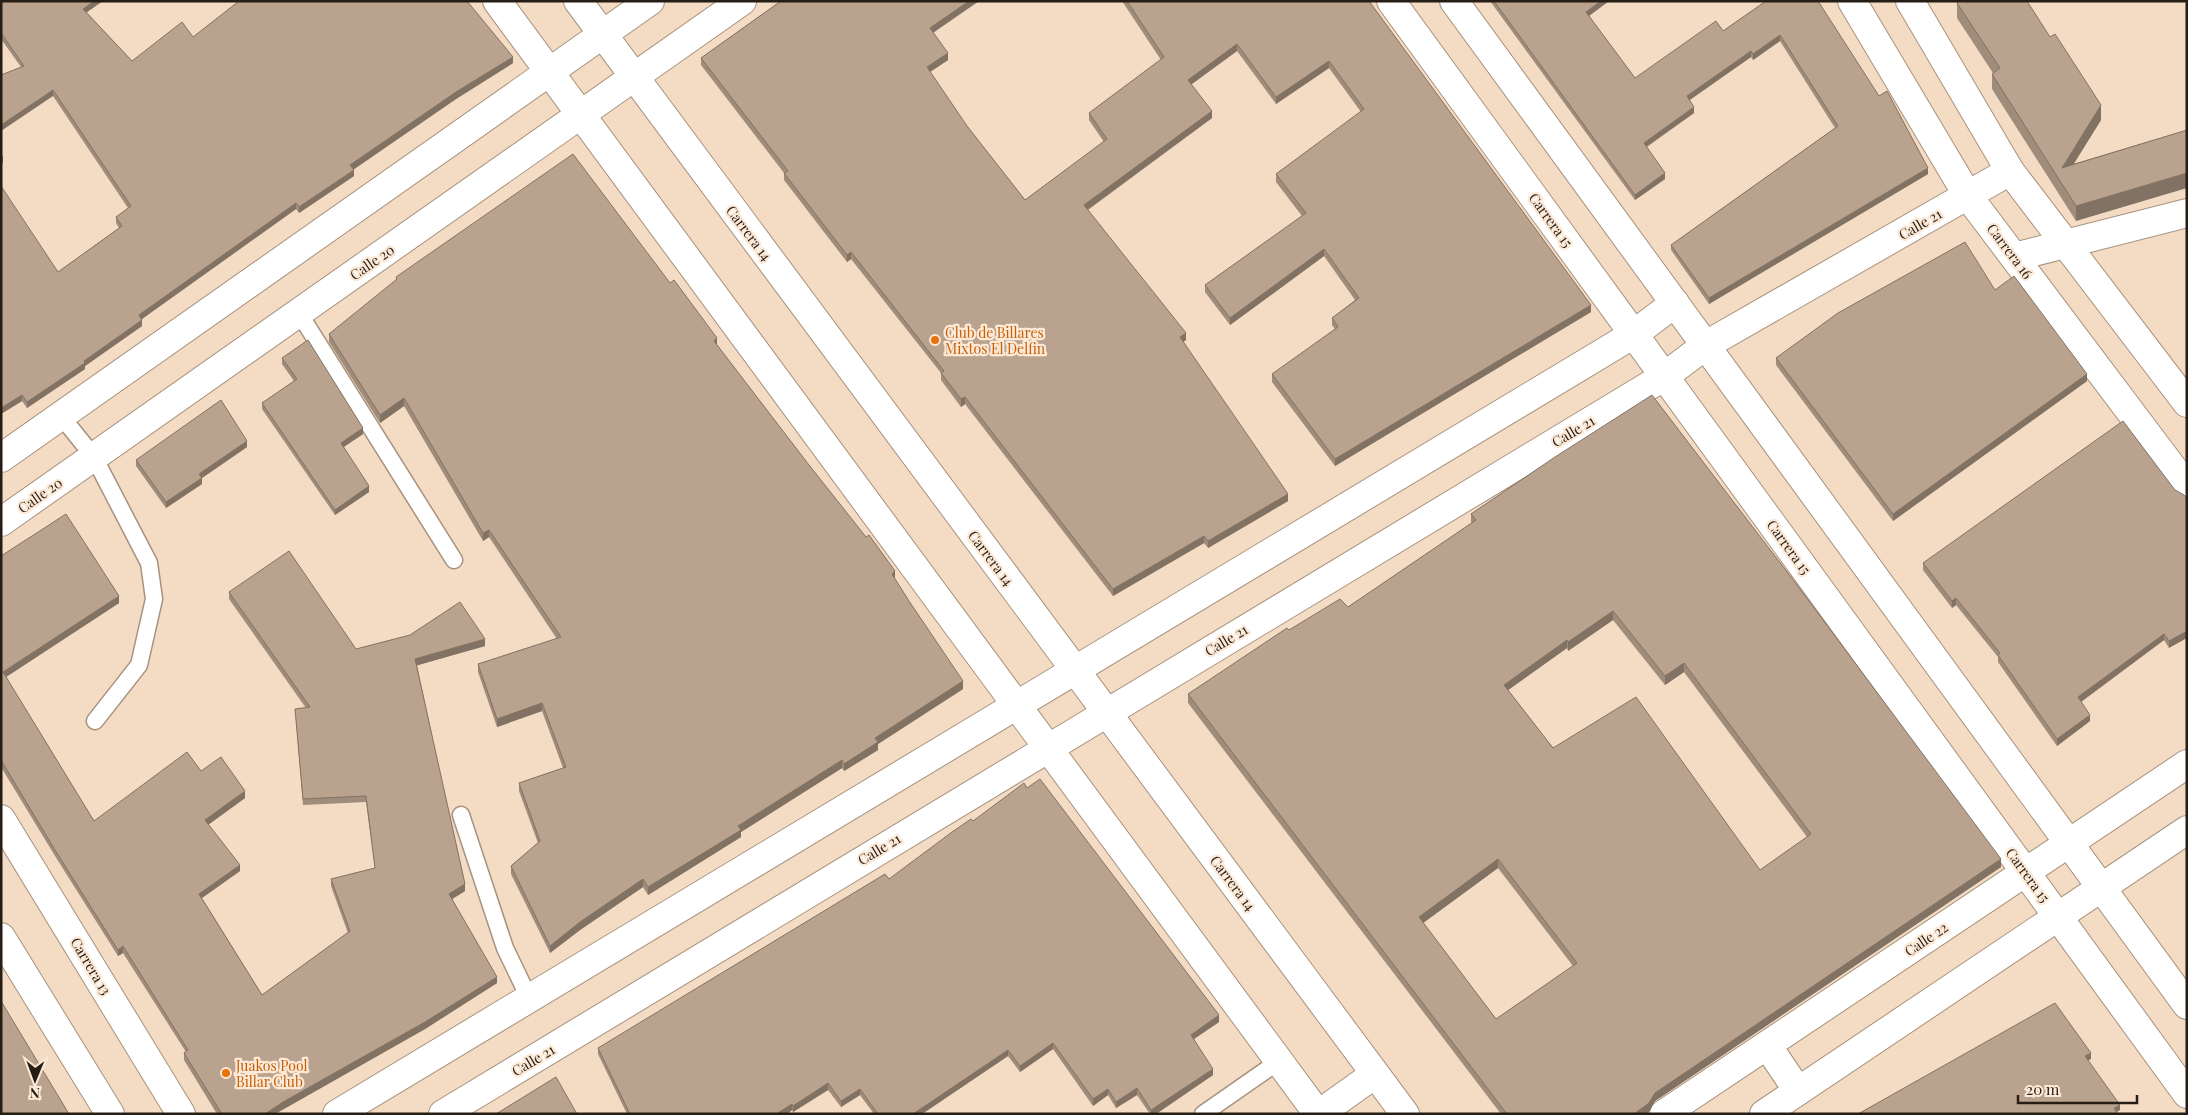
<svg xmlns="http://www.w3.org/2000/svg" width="2188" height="1115" viewBox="0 0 2188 1115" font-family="'Playfair Display',serif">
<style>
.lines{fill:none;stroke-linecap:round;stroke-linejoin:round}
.lane-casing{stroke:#a8927d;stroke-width:19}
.street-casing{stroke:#a8927d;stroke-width:30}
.secondary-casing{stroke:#a8927d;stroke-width:30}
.lane{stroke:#fff;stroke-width:16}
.street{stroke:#fff;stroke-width:28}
.secondary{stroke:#fff;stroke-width:28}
.wall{fill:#a08c7a;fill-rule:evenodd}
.shaded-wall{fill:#827263}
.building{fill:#baa38e;stroke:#827263;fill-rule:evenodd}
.food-dot{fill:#e8710a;stroke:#fce9d7;stroke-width:2}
.labels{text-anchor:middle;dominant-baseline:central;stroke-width:4.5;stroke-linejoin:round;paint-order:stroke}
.street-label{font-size:14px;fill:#261d15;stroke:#fce9d7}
.food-label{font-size:14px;fill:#c56008;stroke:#fce9d7;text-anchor:start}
</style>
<rect width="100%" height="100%" fill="#f3dbc4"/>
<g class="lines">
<defs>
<g id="lane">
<path d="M 299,313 L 454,560"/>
<path d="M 61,416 L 94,457 L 149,563 L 154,599 L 139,665 L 95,721"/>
<path d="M 461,815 L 505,948 L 529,998"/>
<path d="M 1203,1114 L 1279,1061"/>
</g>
<g id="street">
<path d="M 1391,1 L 2187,1094"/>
<path d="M 1454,1 L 2187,1005"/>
<path d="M 1852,1 L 1968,196 L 2187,487"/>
<path d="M 1910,1 L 2010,171 L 2187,403"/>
<path d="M 2014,257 L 2187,213"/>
<path d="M 1,458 L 650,1"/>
<path d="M 1,522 L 742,1"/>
<path d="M 1767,1045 L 1798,1091"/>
<path d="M 337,1114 L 1634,334 L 1675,303"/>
<path d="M 443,1114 L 1665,376 L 1706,345 L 2010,171"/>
<path d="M 1319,1114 L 1375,1074"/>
<path d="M 1664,1114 L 2187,764"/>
<path d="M 1764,1114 L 2187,830"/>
</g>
<g id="secondary">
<path d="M 497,1 L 1318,1114"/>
<path d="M 578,1 L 1405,1114"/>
<path d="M 1,819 L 181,1114"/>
<path d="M 1,937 L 110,1114"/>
</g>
</defs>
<use href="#lane" class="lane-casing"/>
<use href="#street" class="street-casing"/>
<use href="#secondary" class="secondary-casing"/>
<use href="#lane" class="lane"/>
<use href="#street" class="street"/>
<use href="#secondary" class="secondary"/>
</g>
<g class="wall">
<path d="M 1,1 L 87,13 L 132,61 L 193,37 L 513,63 L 456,99 L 354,169 L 354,176 L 299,213 L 296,209 L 142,319 L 142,326 L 85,366 L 85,369 L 27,408 L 22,401 L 1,414 L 58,272 L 119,228 L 116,223 L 116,217 L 128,208 L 53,96 L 21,67 L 1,39 Z"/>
<path d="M 781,1 L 979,1 L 933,32 L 948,60 L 930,72 L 967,126 L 1025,200 L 1104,142 L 1089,120 L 1089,113 L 1161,60 L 1122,1 L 1369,1 L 1591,312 L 1335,466 L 1272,382 L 1272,374 L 1335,329 L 1332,325 L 1332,318 L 1355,300 L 1324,256 L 1230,325 L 1205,292 L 1205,285 L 1302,216 L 1276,182 L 1276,174 L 1361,112 L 1329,68 L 1276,104 L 1237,51 L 1191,84 L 1212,118 L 1088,210 L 1186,340 L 1183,342 L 1288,501 L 1208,548 L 1204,543 L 1113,596 L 965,404 L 961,407 L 941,380 L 941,373 L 851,259 L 847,262 L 784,180 L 784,173 L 701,65 L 701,58 Z"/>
<path d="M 1490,1 L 1609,1 L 1589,16 L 1635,78 L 1723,31 L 1766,1 L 1928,174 L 1709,304 L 1671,250 L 1671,245 L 1835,128 L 1780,41 L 1753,60 L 1751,57 L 1689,100 L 1694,113 L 1647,147 L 1665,179 L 1635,200 Z"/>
<path d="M 1957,3 L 2101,120 L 2073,164 L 2187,130 L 2076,221 L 1992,89 L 1992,74 L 1993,73 L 1957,18 Z"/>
<path d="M 396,277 L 717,345 L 895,579 L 963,689 L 878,744 L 878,750 L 844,771 L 842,768 L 741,832 L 741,837 L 648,895 L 643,887 L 580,930 L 550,953 L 511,874 L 511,866 L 538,843 L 519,791 L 519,783 L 563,768 L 542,711 L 497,727 L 478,672 L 478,664 L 557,639 L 489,537 L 483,541 L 404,406 L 380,423 L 329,342 L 329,334 L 396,281 Z"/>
<path d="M 282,358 L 363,434 L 343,447 L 369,492 L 335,515 L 262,409 L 262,403 L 294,381 L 282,364 Z"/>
<path d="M 1776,358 L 2087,381 L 1893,521 L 1776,365 Z"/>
<path d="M 247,447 L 202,478 L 202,484 L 166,508 L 136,466 L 136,460 Z"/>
<path d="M 2175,490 L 2169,648 L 2164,640 L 2081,702 L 2090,721 L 2057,746 L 1998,662 L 1998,657 L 1956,605 L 1952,608 L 1923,570 L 1923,563 Z"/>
<path d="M 1471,514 L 2001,867 L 1655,1101 L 1649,1112 L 1646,1114 L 1501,1114 L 1188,703 L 1188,694 L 1289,630 L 1348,607 L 1472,523 L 1471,522 ZM 1613,620 L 1665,685 L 1684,672 L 1807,837 L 1760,870 L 1553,748 L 1508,690 L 1567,648 L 1568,651 ZM 1498,868 L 1573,966 L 1496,1019 L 1423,923 Z"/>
<path d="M 1,556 L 119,603 L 6,677 L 94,821 L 201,771 L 245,798 L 208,825 L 240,871 L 202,898 L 262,995 L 348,933 L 331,886 L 331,879 L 375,868 L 366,802 L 303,805 L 295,709 L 306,708 L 229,599 L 229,592 L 356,649 L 485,646 L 417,665 L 465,891 L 452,899 L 497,983 L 425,1029 L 275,1114 L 217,1114 L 184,1060 L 184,1053 L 186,1052 L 123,953 L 118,956 L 55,856 L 1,767 Z"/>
<path d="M 1027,788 L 1219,1022 L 1194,1039 L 1213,1075 L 1156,1114 L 1150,1114 L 1137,1095 L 1116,1108 L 1108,1095 L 1093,1106 L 1053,1049 L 1020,1072 L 1008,1056 L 922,1114 L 874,1114 L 860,1095 L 841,1107 L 828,1090 L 793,1112 L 792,1110 L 787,1114 L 627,1114 L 598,1054 L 598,1048 L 889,879 L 973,821 Z"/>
</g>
<g class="shaded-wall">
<path d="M 94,1 L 103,1 L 83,15 L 83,9 Z"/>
<path d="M 969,1 L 979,1 L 930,35 L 930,28 Z"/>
<path d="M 1601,1 L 1609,1 L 1586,18 L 1586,12 Z"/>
<path d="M 1780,35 L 1780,41 L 1753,60 L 1753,54 Z"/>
<path d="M 1237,44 L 1237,51 L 1188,87 L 1188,80 Z"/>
<path d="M 1751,51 L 1751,57 L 1687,102 L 1687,96 Z"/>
<path d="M 948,53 L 948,60 L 927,74 L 927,67 Z"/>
<path d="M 513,57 L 513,63 L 456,99 L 350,172 L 350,165 L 456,92 Z"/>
<path d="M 1329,61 L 1329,68 L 1276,104 L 1276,97 Z"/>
<path d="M 53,90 L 53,96 L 1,131 L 1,125 Z"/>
<path d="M 2101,105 L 2101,120 L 2062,183 L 2062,168 Z"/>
<path d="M 1694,107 L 1694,113 L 1644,148 L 1644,143 Z"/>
<path d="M 1212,111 L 1212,118 L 1084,212 L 1084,205 Z"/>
<path d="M 3,156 L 3,163 L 1,164 L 1,157 Z"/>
<path d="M 1928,168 L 1928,174 L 1709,304 L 1709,298 Z"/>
<path d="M 354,170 L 354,176 L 299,213 L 299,207 Z"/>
<path d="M 1665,173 L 1665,179 L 1635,200 L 1635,195 Z"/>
<path d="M 2187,173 L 2187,188 L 2076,221 L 2076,206 Z"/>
<path d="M 296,203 L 296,209 L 139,321 L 139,315 Z"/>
<path d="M 1324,249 L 1324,256 L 1230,325 L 1230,318 Z"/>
<path d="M 851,252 L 851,259 L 847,262 L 847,255 Z"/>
<path d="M 1591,305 L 1591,312 L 1335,466 L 1335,459 Z"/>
<path d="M 142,320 L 142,326 L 85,366 L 85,369 L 27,408 L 27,402 Z"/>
<path d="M 1186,333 L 1186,340 L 1180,344 L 1180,337 Z"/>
<path d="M 717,338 L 717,346 L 714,341 Z"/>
<path d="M 2087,374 L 2087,381 L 1893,521 L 1893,514 Z"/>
<path d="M 22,395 L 22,401 L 1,414 L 1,408 Z"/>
<path d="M 965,397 L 965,404 L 961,407 L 961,399 Z"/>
<path d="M 404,398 L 404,406 L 380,423 L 380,415 Z"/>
<path d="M 363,428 L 363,434 L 341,449 L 341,443 Z"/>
<path d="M 247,441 L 247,447 L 199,480 L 199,474 Z"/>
<path d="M 202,478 L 202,484 L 166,508 L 166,502 Z"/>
<path d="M 369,486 L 369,492 L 335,515 L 335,510 Z"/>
<path d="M 1288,494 L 1288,501 L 1208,548 L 1208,541 Z"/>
<path d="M 489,530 L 489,537 L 483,541 L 483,533 Z"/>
<path d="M 1204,536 L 1204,543 L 1113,596 L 1113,589 Z"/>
<path d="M 895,571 L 895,579 L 892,581 L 892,574 Z"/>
<path d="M 119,596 L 119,603 L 3,679 L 3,672 Z"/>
<path d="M 1956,598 L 1956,605 L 1952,608 L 1952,601 Z"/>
<path d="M 1613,611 L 1613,620 L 1568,651 L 1568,642 Z"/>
<path d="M 2187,631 L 2187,638 L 2169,648 L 2169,641 Z"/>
<path d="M 2164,634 L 2164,640 L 2078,704 L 2078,697 Z"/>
<path d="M 485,639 L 485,646 L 415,666 L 415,659 Z"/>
<path d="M 1567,640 L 1567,648 L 1504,693 L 1504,685 Z"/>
<path d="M 1684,663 L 1684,672 L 1665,685 L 1665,676 Z"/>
<path d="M 963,681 L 963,689 L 878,744 L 878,750 L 844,771 L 844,764 L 875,738 Z"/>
<path d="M 542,703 L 542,711 L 497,727 L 497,719 Z"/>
<path d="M 2090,715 L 2090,721 L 2057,746 L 2057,739 Z"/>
<path d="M 842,760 L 842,768 L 741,832 L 741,837 L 648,895 L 648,887 L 738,826 Z"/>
<path d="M 245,791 L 245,798 L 205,827 L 205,820 Z"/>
<path d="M 1498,859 L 1498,868 L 1419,926 L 1419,917 Z"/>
<path d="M 2001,859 L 2001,867 L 1655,1101 L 1649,1112 L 1646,1114 L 1634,1114 L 1655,1093 Z"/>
<path d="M 240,865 L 240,871 L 199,900 L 199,894 Z"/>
<path d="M 643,879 L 643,887 L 580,930 L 550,953 L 550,946 L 580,922 Z"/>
<path d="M 465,884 L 465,891 L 449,901 L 449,894 Z"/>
<path d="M 123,946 L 123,953 L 118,956 L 118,950 Z"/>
<path d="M 497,977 L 497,983 L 425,1029 L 275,1114 L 265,1114 L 283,1102 Z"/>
<path d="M 1219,1015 L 1219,1022 L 1191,1041 L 1191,1035 Z"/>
<path d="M 1053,1043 L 1053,1049 L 1020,1072 L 1020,1066 Z"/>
<path d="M 1008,1050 L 1008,1056 L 922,1114 L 913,1114 Z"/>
<path d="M 2091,1053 L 2091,1059 L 2085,1062 L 2085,1056 Z"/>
<path d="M 1213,1069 L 1213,1075 L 1156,1114 L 1151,1114 L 1151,1110 Z"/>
<path d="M 828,1083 L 828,1090 L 793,1112 L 793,1106 Z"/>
<path d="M 1137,1088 L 1137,1095 L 1116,1108 L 1116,1102 Z"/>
<path d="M 860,1089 L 860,1095 L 841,1107 L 841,1101 Z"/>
<path d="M 1108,1089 L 1108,1095 L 1093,1106 L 1093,1099 Z"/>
<path d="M 792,1104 L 792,1110 L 787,1114 L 776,1114 Z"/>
<path d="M 2120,1105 L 2120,1110 L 2114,1114 L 2114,1108 Z"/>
</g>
<g class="building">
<path d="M 1,1 L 94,1 L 83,9 L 132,61 L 182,22 L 193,37 L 239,1 L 467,1 L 513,57 L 456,92 L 350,165 L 354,170 L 299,207 L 296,203 L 139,315 L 142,320 L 84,361 L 85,363 L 27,402 L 22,395 L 1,408 L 1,186 L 58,272 L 122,226 L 116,217 L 131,206 L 53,90 L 1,125 L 1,75 L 24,66 L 1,33 Z"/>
<path d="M 781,1 L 969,1 L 930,28 L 948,53 L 927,67 L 967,126 L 1025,200 L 1107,139 L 1089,113 L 1164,57 L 1127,1 L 1369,1 L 1591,305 L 1335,459 L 1272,374 L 1338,327 L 1332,318 L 1359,298 L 1324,249 L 1230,318 L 1205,285 L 1306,213 L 1276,174 L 1364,109 L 1329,61 L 1276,97 L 1237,44 L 1188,80 L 1212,111 L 1084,205 L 1186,333 L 1180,337 L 1288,494 L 1208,541 L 1204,536 L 1113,589 L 965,397 L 961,399 L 941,373 L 944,371 L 851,252 L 847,255 L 784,173 L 788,171 L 701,58 Z"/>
<path d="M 1494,1 L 1601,1 L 1586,12 L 1635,78 L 1716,21 L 1723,31 L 1766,1 L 1818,1 L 1879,96 L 1887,91 L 1928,168 L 1709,298 L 1671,245 L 1838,126 L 1780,35 L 1753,54 L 1751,51 L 1687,96 L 1694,107 L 1644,143 L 1665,173 L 1635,195 Z"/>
<path d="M 1957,1 L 2027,1 L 2050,37 L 2055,34 L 2101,105 L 2062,168 L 2187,130 L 2187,173 L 2076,206 L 1992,74 L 2000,68 L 1957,3 Z"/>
<path d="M 573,154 L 670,283 L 674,280 L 717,338 L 714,341 L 809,465 L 866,537 L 869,535 L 895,571 L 892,574 L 909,601 L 963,681 L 875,738 L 878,742 L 844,764 L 842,760 L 738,826 L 741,830 L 648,887 L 643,879 L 580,922 L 550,946 L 511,866 L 540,841 L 519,783 L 566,767 L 542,703 L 497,719 L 478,664 L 561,637 L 489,530 L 483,533 L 404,398 L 380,415 L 329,334 L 397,279 L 396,277 Z"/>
<path d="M 1965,242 L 1995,290 L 2014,276 L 2087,374 L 1893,514 L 1776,358 L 1838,313 Z"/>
<path d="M 308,340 L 363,428 L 341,443 L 369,486 L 335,510 L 262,403 L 297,379 L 282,358 Z"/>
<path d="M 1652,395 L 1797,585 L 2001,859 L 1655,1093 L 1649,1103 L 1634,1114 L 1507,1114 L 1188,694 L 1287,628 L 1289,630 L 1340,599 L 1348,607 L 1476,520 L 1471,514 L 1555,457 ZM 1613,611 L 1665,676 L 1684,663 L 1811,834 L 1760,870 L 1636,697 L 1553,748 L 1504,685 L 1567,640 L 1568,642 ZM 1498,859 L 1577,963 L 1496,1019 L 1419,917 Z"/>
<path d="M 221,400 L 247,441 L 199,474 L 202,478 L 166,502 L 136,460 Z"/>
<path d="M 2123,421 L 2175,490 L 2184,495 L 2187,498 L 2187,631 L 2169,641 L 2164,634 L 2078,697 L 2090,715 L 2057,739 L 1998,655 L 2000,653 L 1956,598 L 1952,601 L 1923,563 Z"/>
<path d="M 66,514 L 119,596 L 3,672 L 94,821 L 187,752 L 201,771 L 221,757 L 245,791 L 205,820 L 240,865 L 199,894 L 262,995 L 350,931 L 331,879 L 375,868 L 366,796 L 303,799 L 295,709 L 310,707 L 229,592 L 289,551 L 356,649 L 410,635 L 460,602 L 485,639 L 415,659 L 465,884 L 449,894 L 497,977 L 425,1022 L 283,1102 L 265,1114 L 222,1114 L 184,1053 L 188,1050 L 123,946 L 118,950 L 55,850 L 1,760 L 1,556 Z"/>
<path d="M 1040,779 L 1219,1015 L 1191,1035 L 1213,1069 L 1151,1110 L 1137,1088 L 1116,1102 L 1108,1089 L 1093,1099 L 1053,1043 L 1020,1066 L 1008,1050 L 913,1114 L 878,1114 L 860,1089 L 841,1101 L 828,1083 L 793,1106 L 792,1104 L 776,1114 L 630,1114 L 598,1048 L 885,874 L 889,879 L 952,832 L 971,819 L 973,821 L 1024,783 L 1027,788 Z"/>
<path d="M 1,1001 L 69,1114 L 1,1114 Z"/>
<path d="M 2055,1003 L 2091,1053 L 2085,1056 L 2120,1105 L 2114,1108 L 2118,1114 L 1858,1114 Z"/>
<path d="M 556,1077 L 577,1114 L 496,1114 Z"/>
</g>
<g class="food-dot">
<circle cx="935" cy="340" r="5"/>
<circle cx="226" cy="1073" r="5"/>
</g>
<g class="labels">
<g class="street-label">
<text transform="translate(1551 220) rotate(54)">Carrera 15</text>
<text transform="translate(1920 224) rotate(-30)">Calle 21</text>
<text transform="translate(749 233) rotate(53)">Carrera 14</text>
<text transform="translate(2010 251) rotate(53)">Carrera 16</text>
<text transform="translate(372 262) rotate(-35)">Calle 20</text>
<text transform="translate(1573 431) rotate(-31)">Calle 21</text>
<text transform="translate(40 495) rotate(-35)">Calle 20</text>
<text transform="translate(1789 547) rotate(54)">Carrera 15</text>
<text transform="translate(991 558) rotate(53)">Carrera 14</text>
<text transform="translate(1226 640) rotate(-31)">Calle 21</text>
<text transform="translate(879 849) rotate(-31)">Calle 21</text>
<text transform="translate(2028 875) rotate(54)">Carrera 15</text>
<text transform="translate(1233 883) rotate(53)">Carrera 14</text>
<text transform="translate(1926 939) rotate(-34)">Calle 22</text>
<text transform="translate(91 966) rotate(59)">Carrera 13</text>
<text transform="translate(533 1060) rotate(-31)">Calle 21</text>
</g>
<g class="food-label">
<text x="945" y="332">Club de Billares<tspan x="945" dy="16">Mixtos El Delfin</tspan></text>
<text x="236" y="1065">Juakos Pool<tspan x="236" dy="16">Billar Club</tspan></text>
</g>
</g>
<rect width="2188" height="1115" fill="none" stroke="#261d15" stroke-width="5"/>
<g transform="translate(35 1080) rotate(181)" stroke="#fce9d7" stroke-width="4" paint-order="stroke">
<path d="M0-4L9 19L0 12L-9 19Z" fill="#261d15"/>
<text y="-8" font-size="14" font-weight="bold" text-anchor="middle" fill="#261d15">N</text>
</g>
<path d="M2018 1095v8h119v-8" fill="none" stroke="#261d15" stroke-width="2.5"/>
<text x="2026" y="1095" font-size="15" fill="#261d15" stroke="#fce9d7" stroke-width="4" paint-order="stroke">20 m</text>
</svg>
